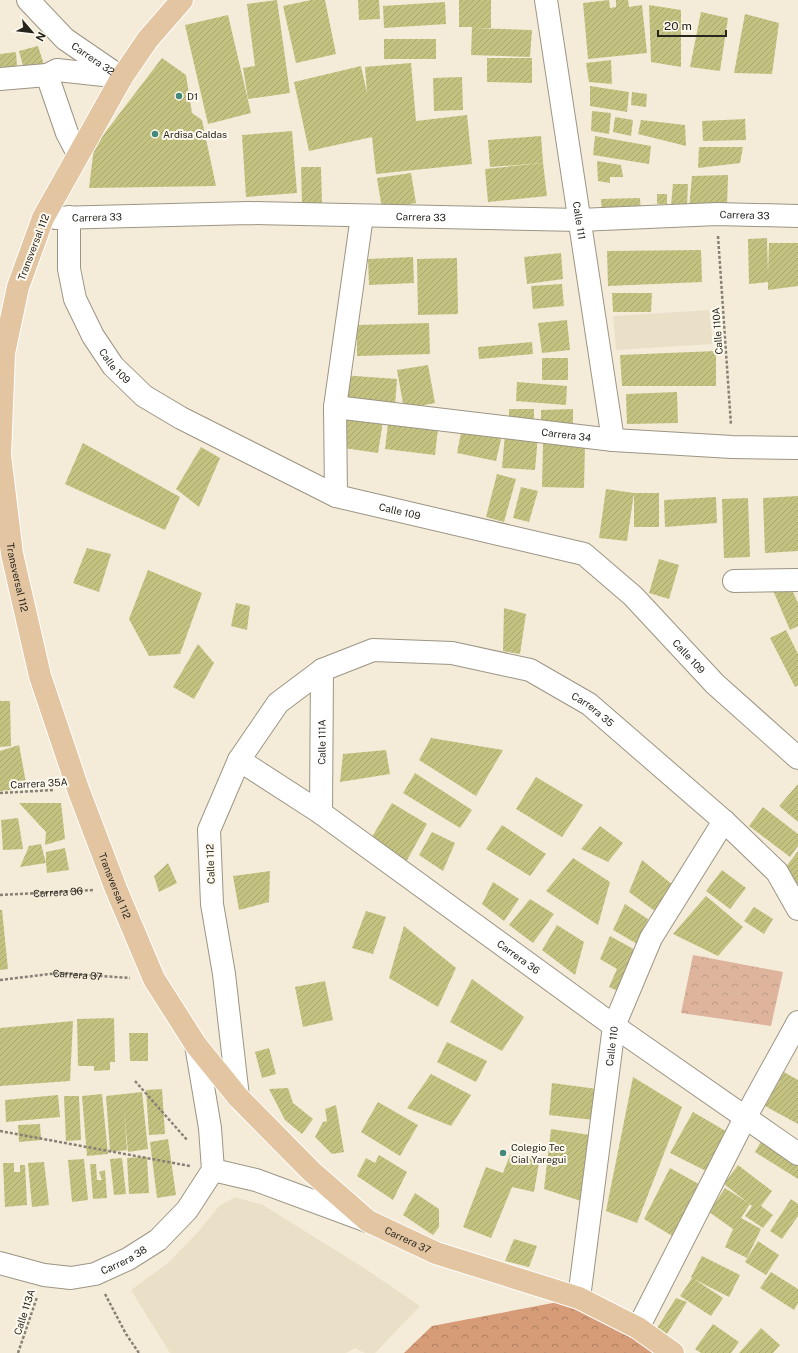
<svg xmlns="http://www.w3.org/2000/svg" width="798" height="1353" viewBox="0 0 798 1353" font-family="'Public Sans',sans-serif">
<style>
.built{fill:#eae0c7}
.forest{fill:url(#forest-crowns)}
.park{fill:url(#park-crowns)}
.building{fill:url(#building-hatch)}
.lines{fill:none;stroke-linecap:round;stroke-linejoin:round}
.minor-casing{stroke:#9c9584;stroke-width:24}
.major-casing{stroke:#fff;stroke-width:24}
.path{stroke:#878175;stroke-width:2.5;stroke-dasharray:3 2;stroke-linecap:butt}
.minor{stroke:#fff;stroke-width:22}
.major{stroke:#e3c5a1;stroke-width:22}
.poi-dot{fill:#44887b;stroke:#fef9ee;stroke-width:1.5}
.labels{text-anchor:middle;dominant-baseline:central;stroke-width:4;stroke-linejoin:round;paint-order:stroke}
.street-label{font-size:10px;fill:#28251e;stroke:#fef9ee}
.poi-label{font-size:10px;fill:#28251e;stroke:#fef9ee;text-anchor:start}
</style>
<defs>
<pattern id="forest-crowns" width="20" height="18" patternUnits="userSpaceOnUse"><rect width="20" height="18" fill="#d69b77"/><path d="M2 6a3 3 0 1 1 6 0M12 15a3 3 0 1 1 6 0" fill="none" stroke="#ae7e61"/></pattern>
<pattern id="park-crowns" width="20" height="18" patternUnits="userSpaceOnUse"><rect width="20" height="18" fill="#deb49d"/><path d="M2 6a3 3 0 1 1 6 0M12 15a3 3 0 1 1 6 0" fill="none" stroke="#be9b87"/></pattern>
<pattern id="building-hatch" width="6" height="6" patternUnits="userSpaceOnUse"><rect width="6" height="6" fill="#c4c280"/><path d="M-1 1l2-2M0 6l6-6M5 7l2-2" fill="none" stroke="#a8a76e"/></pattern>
</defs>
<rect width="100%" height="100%" fill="#f4ecd9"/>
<g class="built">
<path d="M 709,310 L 713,344 L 616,350 L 613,316 Z"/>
<path d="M 235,1197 L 263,1205 L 364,1268 L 420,1306 L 375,1353 L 365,1353 L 355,1348 L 346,1353 L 170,1353 L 131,1290 L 168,1263 L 197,1233 L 219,1206 Z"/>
</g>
<path class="forest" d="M 579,1298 L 673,1353 L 404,1353 L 432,1326 Z"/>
<path class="park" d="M 693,955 L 783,972 L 771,1026 L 681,1013 Z"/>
<g class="building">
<path d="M 277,0 L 290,93 L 248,99 L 243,68 L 255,66 L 247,4 Z"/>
<path d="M 311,0 L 325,0 L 336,54 L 296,63 L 283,6 Z"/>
<path d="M 358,0 L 379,0 L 380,19 L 359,20 Z"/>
<path d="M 459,0 L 491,0 L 491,28 L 474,28 L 532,30 L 530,57 L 471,55 L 472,27 L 459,27 Z"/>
<path d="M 609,0 L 610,8 L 616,7 L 616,0 L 628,0 L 629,7 L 642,5 L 647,53 L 588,59 L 583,3 Z"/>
<path d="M 445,2 L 446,24 L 384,28 L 383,6 Z"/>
<path d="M 649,5 L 681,10 L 681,67 L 651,62 Z"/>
<path d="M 701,12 L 728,18 L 720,71 L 690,67 Z"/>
<path d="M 745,14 L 779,23 L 772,74 L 734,73 Z"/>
<path d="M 228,15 L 251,113 L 208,124 L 185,25 Z"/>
<rect x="384" y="39" width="52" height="20"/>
<path d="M 38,46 L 44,65 L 24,70 L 19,51 Z"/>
<path d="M 16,52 L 17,66 L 0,68 L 0,54 Z"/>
<path d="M 162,58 L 186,75 L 192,113 L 202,120 L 216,186 L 89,188 L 94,147 Z"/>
<path d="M 487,58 L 532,58 L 532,83 L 487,82 Z"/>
<path d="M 611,60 L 612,84 L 589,82 L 586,63 Z"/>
<path d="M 411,63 L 416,121 L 467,115 L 472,164 L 376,174 L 372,137 L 309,151 L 294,82 L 361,66 L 367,93 L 365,67 Z"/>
<path d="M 462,77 L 463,110 L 434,111 L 433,78 Z"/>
<path d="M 590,86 L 629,92 L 627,112 L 590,106 Z"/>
<path d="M 632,92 L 647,94 L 646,107 L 631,105 Z"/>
<path d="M 592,111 L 611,113 L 609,134 L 591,131 Z"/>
<path d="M 615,117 L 633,120 L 631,136 L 613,132 Z"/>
<path d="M 745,119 L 746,140 L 703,141 L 702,121 Z"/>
<path d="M 641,120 L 685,125 L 686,146 L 638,134 Z"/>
<path d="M 292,131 L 297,193 L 246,197 L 242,135 Z"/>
<path d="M 541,136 L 543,163 L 490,167 L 488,140 Z"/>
<path d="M 595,136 L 651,146 L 649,164 L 593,155 Z"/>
<path d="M 699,147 L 743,147 L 740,163 L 698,168 Z"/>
<path d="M 597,161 L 621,165 L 623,177 L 610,177 L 610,183 L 598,181 Z"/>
<path d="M 543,163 L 547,196 L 488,202 L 485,169 Z"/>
<path d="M 301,167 L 321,167 L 322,203 L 302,203 Z"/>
<path d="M 411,173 L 416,203 L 382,209 L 377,178 Z"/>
<path d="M 728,175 L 727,207 L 689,208 L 692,176 Z"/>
<path d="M 673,184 L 688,184 L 687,206 L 671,205 Z"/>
<rect x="657" y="194" width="10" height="10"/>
<path d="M 640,198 L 641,213 L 602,213 L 601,199 Z"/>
<path d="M 767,238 L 768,273 L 769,243 L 798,243 L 798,286 L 768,290 L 768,282 L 749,284 L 748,239 Z"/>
<path d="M 701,250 L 702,282 L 608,286 L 607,251 Z"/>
<path d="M 561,253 L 563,279 L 527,284 L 524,257 Z"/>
<path d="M 413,257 L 414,283 L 369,285 L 368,259 Z"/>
<path d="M 457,258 L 458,314 L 418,315 L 417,259 Z"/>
<path d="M 562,284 L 564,306 L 533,309 L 531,286 Z"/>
<path d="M 612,293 L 652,293 L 651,312 L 613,312 Z"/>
<path d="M 567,320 L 570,350 L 542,353 L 538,323 Z"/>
<path d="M 429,323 L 430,354 L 357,356 L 357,325 Z"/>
<path d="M 532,342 L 533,354 L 479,359 L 478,347 Z"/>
<path d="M 716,351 L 716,386 L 622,386 L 620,355 Z"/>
<rect x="542" y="358" width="26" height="22"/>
<path d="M 428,365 L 435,403 L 404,409 L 397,370 Z"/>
<path d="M 342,375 L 397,379 L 395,406 L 339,401 Z"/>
<path d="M 517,382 L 567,386 L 566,405 L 516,401 Z"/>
<path d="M 677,392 L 678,423 L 627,424 L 626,394 Z"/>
<path d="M 509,409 L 534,409 L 534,425 L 509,426 Z"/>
<path d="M 573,409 L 573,430 L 541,431 L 541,410 Z"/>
<path d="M 341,415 L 383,421 L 378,453 L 337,447 Z"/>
<path d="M 388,424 L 438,429 L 435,455 L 385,449 Z"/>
<path d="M 462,428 L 502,435 L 496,461 L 457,453 Z"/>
<path d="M 505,434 L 538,436 L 535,470 L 502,468 Z"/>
<path d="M 83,443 L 180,497 L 165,530 L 65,484 Z"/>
<path d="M 543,444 L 585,445 L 584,488 L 542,487 Z"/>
<path d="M 201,447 L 220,458 L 199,507 L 176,489 Z"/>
<path d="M 497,474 L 516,479 L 504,522 L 486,517 Z"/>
<path d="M 521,487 L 538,491 L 529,522 L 513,518 Z"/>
<path d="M 606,489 L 634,493 L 659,493 L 659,527 L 634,527 L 634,493 L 627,541 L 599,538 Z"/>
<path d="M 798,496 L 798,551 L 765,553 L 763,498 Z"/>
<path d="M 716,497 L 717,523 L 665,527 L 664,500 Z"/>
<path d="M 748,498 L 750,557 L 724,558 L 722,499 Z"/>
<path d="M 87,548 L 111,554 L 99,592 L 73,583 Z"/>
<path d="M 659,559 L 679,565 L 669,599 L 649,593 Z"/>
<path d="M 148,570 L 202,593 L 180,654 L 149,656 L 129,619 Z"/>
<path d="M 788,581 L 798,603 L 798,626 L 790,630 L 772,588 Z"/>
<path d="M 236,603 L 250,606 L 247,630 L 231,626 Z"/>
<path d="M 504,608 L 526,614 L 520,654 L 503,651 Z"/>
<path d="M 786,630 L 798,654 L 798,685 L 795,687 L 770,638 Z"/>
<path d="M 198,644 L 214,663 L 194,699 L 173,687 Z"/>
<path d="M 0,701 L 10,701 L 11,746 L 0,747 Z"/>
<path d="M 431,738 L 503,750 L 476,796 L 419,760 Z"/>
<path d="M 19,745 L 27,788 L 0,791 L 0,751 Z"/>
<path d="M 386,750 L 390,774 L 340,782 L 343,754 Z"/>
<path d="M 415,773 L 472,810 L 460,828 L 403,793 Z"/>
<path d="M 536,777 L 583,805 L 562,837 L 516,809 Z"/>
<path d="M 798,784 L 798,822 L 779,806 Z"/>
<path d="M 19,803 L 61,803 L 65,839 L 45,845 L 46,832 Z"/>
<path d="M 392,803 L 427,824 L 406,862 L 369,842 Z"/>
<path d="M 763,807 L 798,834 L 798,846 L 790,857 L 749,826 Z"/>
<path d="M 18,818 L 23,849 L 3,850 L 1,820 Z"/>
<path d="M 502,825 L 546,854 L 530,876 L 486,849 Z"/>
<path d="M 600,826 L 623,843 L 608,862 L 581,849 Z"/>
<path d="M 432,832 L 455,843 L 443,871 L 419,855 Z"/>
<path d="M 41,844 L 46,863 L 46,852 L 65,848 L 69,870 L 47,873 L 46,863 L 20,867 L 29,846 Z"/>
<path d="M 798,851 L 798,884 L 782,872 Z"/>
<path d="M 573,858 L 610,882 L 598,925 L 546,891 Z"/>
<path d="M 642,860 L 673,885 L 656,912 L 629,892 Z"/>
<path d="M 168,863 L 177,883 L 159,892 L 154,876 Z"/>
<path d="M 722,870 L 746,888 L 730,909 L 706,891 Z"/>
<path d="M 270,871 L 269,902 L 239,910 L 233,876 Z"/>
<path d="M 493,882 L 519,899 L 504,921 L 482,904 Z"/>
<path d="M 706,896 L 743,927 L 718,956 L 673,934 Z"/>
<path d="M 530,899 L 554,914 L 533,943 L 509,925 Z"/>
<path d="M 625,904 L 648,919 L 639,945 L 613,930 Z"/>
<path d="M 754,907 L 773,919 L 764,934 L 744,921 Z"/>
<path d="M 0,910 L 2,910 L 8,969 L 0,970 Z"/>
<path d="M 366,911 L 386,917 L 373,954 L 352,948 Z"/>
<path d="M 557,925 L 584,942 L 575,975 L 542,950 Z"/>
<path d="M 404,926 L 456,968 L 438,1007 L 389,978 Z"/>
<path d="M 610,936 L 637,951 L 620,992 L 609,987 L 617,969 L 600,959 Z"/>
<path d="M 472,979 L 524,1017 L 502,1051 L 450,1022 Z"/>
<path d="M 325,981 L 333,1020 L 303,1027 L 295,987 Z"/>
<path d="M 114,1018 L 115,1062 L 110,1062 L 110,1070 L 94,1071 L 94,1066 L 78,1066 L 77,1019 Z"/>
<path d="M 73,1021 L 70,1081 L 0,1086 L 0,1028 Z"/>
<path d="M 129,1033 L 148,1033 L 148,1061 L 130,1061 Z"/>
<path d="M 447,1042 L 487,1061 L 476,1082 L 437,1062 Z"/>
<path d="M 269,1048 L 276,1074 L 262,1078 L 255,1052 Z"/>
<path d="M 784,1072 L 798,1080 L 798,1124 L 765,1106 Z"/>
<path d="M 431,1074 L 471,1095 L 451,1126 L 407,1108 Z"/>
<path d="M 633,1077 L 682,1107 L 637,1223 L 606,1211 Z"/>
<path d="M 552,1083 L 597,1089 L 594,1120 L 549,1115 Z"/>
<path d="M 288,1088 L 293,1103 L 313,1119 L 302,1134 L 285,1120 L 269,1089 Z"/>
<path d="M 162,1089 L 165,1134 L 149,1135 L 146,1090 Z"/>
<path d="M 142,1092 L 148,1149 L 128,1152 L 124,1110 L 127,1150 L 110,1152 L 106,1096 Z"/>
<path d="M 102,1094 L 108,1154 L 87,1156 L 82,1096 Z"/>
<path d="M 58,1095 L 60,1117 L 6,1122 L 5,1100 Z"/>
<path d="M 64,1096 L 79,1096 L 81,1140 L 66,1141 Z"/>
<path d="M 378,1102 L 418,1125 L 400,1156 L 361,1132 Z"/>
<path d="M 336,1105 L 344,1152 L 332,1154 L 315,1137 L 323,1122 L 327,1121 L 325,1109 Z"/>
<path d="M 693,1112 L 729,1133 L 710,1173 L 670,1153 Z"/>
<path d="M 40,1124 L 41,1140 L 19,1142 L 18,1125 Z"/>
<path d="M 551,1129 L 590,1135 L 584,1202 L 544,1189 Z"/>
<path d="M 763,1138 L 798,1160 L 798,1179 L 755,1152 Z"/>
<path d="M 168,1139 L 176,1195 L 157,1198 L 150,1142 Z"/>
<path d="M 379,1155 L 407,1172 L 393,1200 L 357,1176 L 366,1158 L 375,1163 Z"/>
<path d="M 510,1155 L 540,1157 L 534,1192 L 512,1187 L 491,1238 L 463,1227 L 486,1167 L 503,1173 Z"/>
<path d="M 147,1157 L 149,1193 L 129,1194 L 127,1158 Z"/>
<path d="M 122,1158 L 126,1194 L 114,1195 L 110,1159 Z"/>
<path d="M 84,1159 L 88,1200 L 72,1202 L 68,1160 Z"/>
<path d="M 44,1162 L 49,1205 L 32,1207 L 28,1163 Z"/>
<path d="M 3,1163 L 14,1163 L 14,1172 L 20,1172 L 20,1165 L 25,1165 L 27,1205 L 5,1207 Z"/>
<path d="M 90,1164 L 96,1164 L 97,1180 L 102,1180 L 99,1172 L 105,1170 L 107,1198 L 93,1199 Z"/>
<path d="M 738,1165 L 772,1191 L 761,1206 L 773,1215 L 763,1228 L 745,1216 L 752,1206 L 724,1184 Z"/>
<path d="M 670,1168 L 704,1187 L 679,1240 L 644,1219 Z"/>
<path d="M 725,1188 L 750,1204 L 741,1218 L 761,1229 L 747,1258 L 725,1247 L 733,1229 L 709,1212 Z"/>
<path d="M 415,1193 L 439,1209 L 439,1227 L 433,1235 L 403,1215 Z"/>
<path d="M 791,1199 L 798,1204 L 798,1216 L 782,1239 L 770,1231 Z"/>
<path d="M 514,1239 L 537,1246 L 529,1267 L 505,1261 Z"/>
<path d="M 758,1241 L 779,1255 L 766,1275 L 745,1262 Z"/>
<path d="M 702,1256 L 740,1275 L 729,1297 L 694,1279 L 723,1298 L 711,1316 L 680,1296 L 692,1278 L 691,1277 Z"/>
<path d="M 771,1272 L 798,1289 L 798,1303 L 794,1310 L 760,1288 Z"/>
<path d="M 676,1298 L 687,1302 L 667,1334 L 657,1328 Z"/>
<path d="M 713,1324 L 739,1342 L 731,1353 L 701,1353 L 695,1349 Z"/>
<path d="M 761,1328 L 780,1345 L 773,1353 L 739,1353 Z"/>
</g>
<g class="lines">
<defs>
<g id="minor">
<path id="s3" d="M 28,0 L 65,39 L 119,76"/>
<path id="s4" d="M 546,0 L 613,440"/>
<path d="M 47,75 L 67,133 L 78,154"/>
<path d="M 0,79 L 47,75 L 57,70 L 122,77"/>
<path id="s5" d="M 69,217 L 69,269 L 75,299 L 93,336 L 113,366 L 144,396 L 181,418 L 336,496 L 584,554 L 633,596 L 715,684 L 798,758"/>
<path id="s6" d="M 55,218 L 249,213 L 579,220 L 717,214 L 798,216"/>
<path id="s7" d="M 335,407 L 613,440 L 732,447 L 798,448"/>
<path d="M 336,496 L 335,407 L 362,216"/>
<path d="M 734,581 L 798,580"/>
<path id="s8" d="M 239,760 L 321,813 L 614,1026 L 798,1154"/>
<path id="s9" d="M 321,813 L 322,670"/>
<path id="s10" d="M 238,1097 L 224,974 L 212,904 L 209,830 L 239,760 L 278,703 L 322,670 L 373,650 L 452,653 L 530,670 L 589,704 L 724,821 L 777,872 L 798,909"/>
<path d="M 213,1170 L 256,1180 L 367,1221"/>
<path id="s11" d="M 0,1263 L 44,1275 L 71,1278 L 95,1274 L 128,1259 L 158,1240 L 187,1210 L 213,1170 L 210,1128 L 196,1045"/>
<path id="s12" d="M 579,1298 L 614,1026 L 651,938 L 724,821"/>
<path d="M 638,1328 L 745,1118 L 798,1022"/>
</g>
<g id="major">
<path id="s13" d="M 182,0 L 148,39 L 122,77 L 43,218 L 18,287 L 4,353 L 0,455 L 12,554 L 40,676 L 78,789 L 116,889 L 154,979 L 196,1045 L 238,1097 L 311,1171 L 368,1221 L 436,1253 L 579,1298 L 638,1328 L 673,1353"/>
</g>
</defs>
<use href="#minor" class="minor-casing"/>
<use href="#major" class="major-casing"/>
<g class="path">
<path d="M 718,236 L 731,425"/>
<path d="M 0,793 L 54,790"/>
<path id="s1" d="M 0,895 L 93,890"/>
<path id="s2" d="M 0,980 L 58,973 L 130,978"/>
<path d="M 135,1081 L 188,1141"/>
<path d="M 0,1131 L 190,1166"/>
<path d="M 105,1294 L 126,1334 L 139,1353"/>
<path d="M 18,1353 L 37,1297"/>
</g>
<use href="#minor" class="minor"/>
<use href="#major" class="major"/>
</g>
<g class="poi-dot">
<circle cx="179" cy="96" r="4"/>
<circle cx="155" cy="134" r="4"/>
<circle cx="503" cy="1153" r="4"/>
</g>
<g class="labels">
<g class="street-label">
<text stroke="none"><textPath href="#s3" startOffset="88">Carrera 32</textPath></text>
<text stroke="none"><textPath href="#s6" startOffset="690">Carrera 33</textPath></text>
<text stroke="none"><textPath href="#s6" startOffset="42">Carrera 33</textPath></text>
<text stroke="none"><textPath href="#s6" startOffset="366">Carrera 33</textPath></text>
<text stroke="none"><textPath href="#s4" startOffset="223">Calle 111</textPath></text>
<text transform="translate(33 247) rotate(-69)">Transversal 112</text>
<text transform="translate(717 331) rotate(-94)">Calle 110A</text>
<text stroke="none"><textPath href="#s5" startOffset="161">Calle 109</textPath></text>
<text stroke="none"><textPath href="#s7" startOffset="233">Carrera 34</textPath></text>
<text stroke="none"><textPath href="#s5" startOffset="485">Calle 109</textPath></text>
<text stroke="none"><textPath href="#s13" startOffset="626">Transversal 112</textPath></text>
<text stroke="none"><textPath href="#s5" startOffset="821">Calle 109</textPath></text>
<text stroke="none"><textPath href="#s10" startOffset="757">Carrera 35</textPath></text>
<text stroke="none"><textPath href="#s9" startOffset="71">Calle 111A</textPath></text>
<text transform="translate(39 783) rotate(-3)">Carrera 35A</text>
<text transform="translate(210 864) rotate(-92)">Calle 112</text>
<text stroke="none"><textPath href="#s13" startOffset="950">Transversal 112</textPath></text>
<text stroke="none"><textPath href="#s1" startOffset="58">Carrera 36</textPath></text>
<text stroke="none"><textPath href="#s8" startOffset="342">Carrera 36</textPath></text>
<text stroke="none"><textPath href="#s2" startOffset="78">Carrera 37</textPath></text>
<text stroke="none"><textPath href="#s12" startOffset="254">Calle 110</textPath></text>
<text stroke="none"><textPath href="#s13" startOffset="1420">Carrera 37</textPath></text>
<text stroke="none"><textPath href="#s11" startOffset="129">Carrera 38</textPath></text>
<text transform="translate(24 1312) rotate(-72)">Calle 113A</text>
</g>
<g class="poi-label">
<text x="187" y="96">D1</text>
<text x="163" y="134">Ardisa Caldas</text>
<text x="511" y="1147">Colegio Tec<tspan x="511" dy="12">Cial Yaregui</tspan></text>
</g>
</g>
<g transform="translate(32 32) rotate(118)" stroke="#fef9ee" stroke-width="3" paint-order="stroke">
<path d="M0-3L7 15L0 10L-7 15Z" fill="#28251e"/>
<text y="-6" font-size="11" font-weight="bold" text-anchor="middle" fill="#28251e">N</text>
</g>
<path d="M658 30v6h68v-6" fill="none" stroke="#28251e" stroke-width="2"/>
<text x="664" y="30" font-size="12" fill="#28251e" stroke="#fef9ee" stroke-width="3" paint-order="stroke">20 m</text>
</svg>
